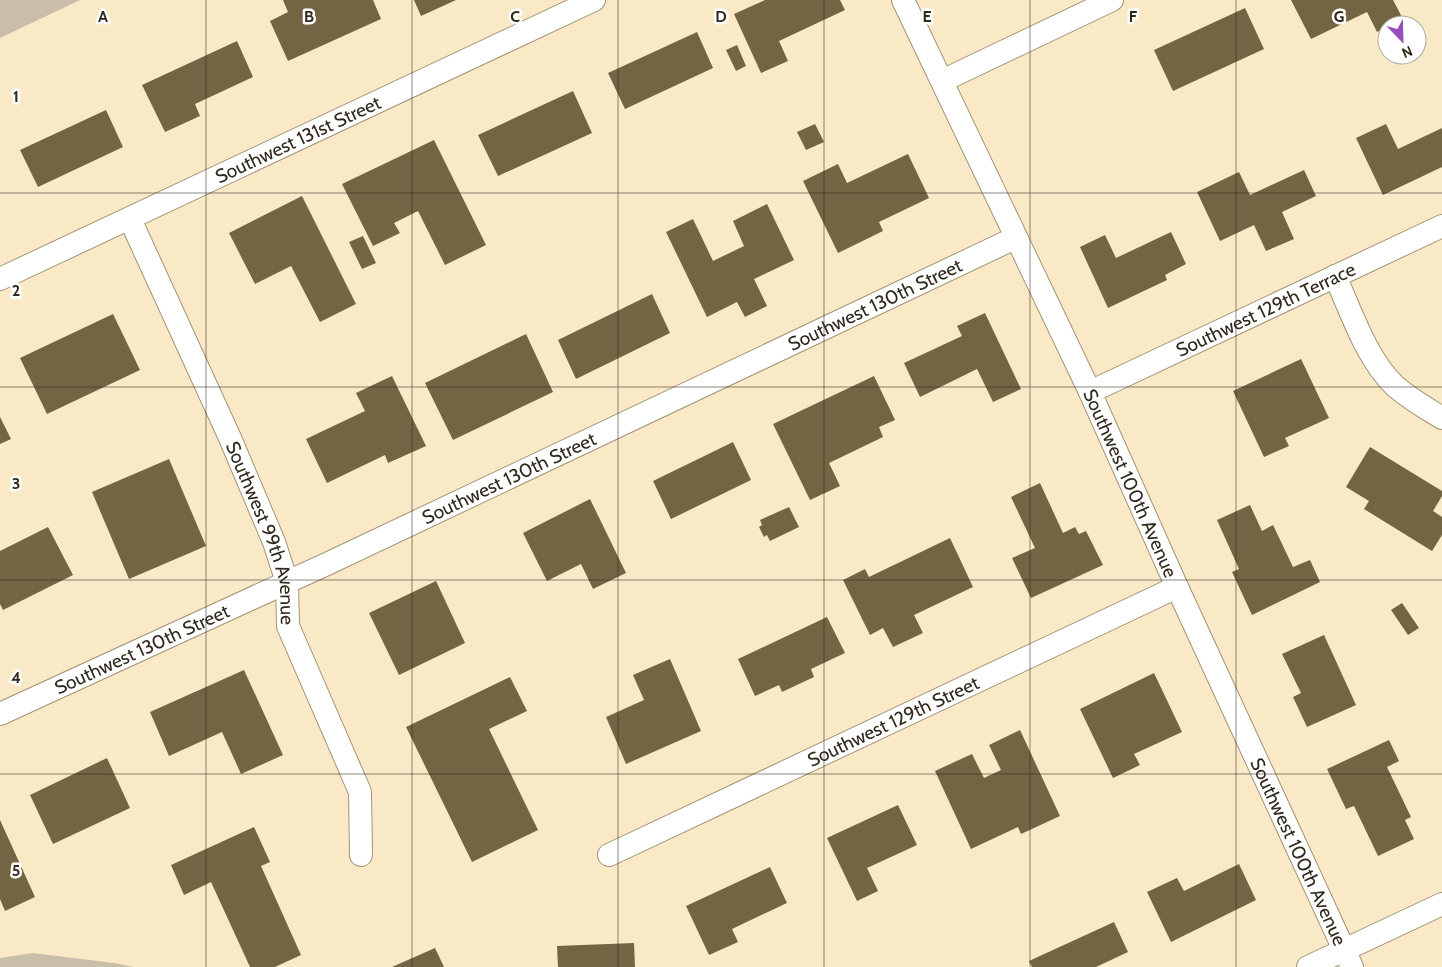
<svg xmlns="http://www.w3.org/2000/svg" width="1442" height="967" viewBox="0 0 1442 967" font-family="Cabin,sans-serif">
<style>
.green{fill:#c9bea9}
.building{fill:#736443}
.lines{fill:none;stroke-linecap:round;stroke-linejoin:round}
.minor-casing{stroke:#a39475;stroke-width:24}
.minor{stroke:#fff;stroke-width:22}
.grid{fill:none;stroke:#302a1d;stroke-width:1;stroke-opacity:0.55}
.labels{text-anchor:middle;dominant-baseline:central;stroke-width:5;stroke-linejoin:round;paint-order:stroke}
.street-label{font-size:19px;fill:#302a1d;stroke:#fff}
.grid-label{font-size:16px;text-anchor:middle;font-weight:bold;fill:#302a1d;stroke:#fff;stroke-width:5;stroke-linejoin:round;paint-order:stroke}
</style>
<rect width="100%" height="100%" fill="#fae9c7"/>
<g class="green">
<path d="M 0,0 L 80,0 L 0,38 Z"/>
<path d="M 33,953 L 114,963 L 134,967 L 0,967 L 0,958 Z"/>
</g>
<g class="building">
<path d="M 283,0 L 373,0 L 381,19 L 288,61 L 270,21 L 288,12 Z"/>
<path d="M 414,0 L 456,0 L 421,16 Z"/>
<path d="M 765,0 L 840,0 L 845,10 L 779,41 L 788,61 L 761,73 L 734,14 Z"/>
<path d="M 1291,0 L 1393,0 L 1403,19 L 1391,25 L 1387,25 L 1387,27 L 1377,32 L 1367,12 L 1311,39 Z"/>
<path d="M 1245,8 L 1264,49 L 1173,91 L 1154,50 Z"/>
<path d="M 697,32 L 713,68 L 625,109 L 608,73 Z"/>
<path d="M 237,41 L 253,77 L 195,104 L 200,116 L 165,132 L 142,85 Z"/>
<path d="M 737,45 L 746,66 L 736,71 L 726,50 Z"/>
<path d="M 573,91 L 592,133 L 498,176 L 478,135 Z"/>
<path d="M 106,110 L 123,147 L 38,187 L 20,150 Z"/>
<path d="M 815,124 L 824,142 L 806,150 L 797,132 Z"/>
<path d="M 1386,124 L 1398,149 L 1442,128 L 1442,167 L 1383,195 L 1356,138 Z"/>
<path d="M 434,140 L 486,245 L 445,265 L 418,211 L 394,223 L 400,233 L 373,246 L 342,184 Z"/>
<path d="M 908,154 L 929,198 L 879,222 L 883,231 L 838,253 L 803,181 L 838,164 L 847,183 Z"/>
<path d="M 1304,170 L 1316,196 L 1282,212 L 1294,239 L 1266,251 L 1254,225 L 1220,241 L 1197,192 L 1239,172 L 1250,195 Z"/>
<path d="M 302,196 L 356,304 L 320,322 L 291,266 L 255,284 L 229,233 Z"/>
<path d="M 767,204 L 794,260 L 754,279 L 767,306 L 745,317 L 737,302 L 707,317 L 666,232 L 693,219 L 713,261 L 744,246 L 733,221 Z"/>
<path d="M 1171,232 L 1186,264 L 1165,275 L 1167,280 L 1108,308 L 1080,247 L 1105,235 L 1116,258 Z"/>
<path d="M 363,236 L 376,263 L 362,269 L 349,242 Z"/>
<path d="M 652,294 L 670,333 L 576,379 L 558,340 Z"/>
<path d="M 985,313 L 1021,389 L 993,402 L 977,369 L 920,397 L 904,363 L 962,336 L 957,326 Z"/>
<path d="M 113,314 L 140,370 L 47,414 L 20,358 Z"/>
<path d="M 526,334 L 553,392 L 453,440 L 425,383 Z"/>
<path d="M 1301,359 L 1329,418 L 1285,438 L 1289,446 L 1264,457 L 1233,391 Z"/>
<path d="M 392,376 L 426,446 L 388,463 L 385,455 L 327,483 L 306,439 L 365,411 L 356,393 Z"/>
<path d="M 874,376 L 895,420 L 879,427 L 883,437 L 829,463 L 840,486 L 810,500 L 773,424 Z"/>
<path d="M 0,417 L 11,439 L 0,444 Z"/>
<path d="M 733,442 L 751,480 L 671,519 L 653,481 Z"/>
<path d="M 1370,447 L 1442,491 L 1442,496 L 1433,511 L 1442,517 L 1442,535 L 1432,551 L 1364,509 L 1369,501 L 1346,487 Z"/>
<path d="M 169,459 L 206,546 L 129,579 L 92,492 Z"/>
<path d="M 1040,483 L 1063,533 L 1075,527 L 1079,534 L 1086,531 L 1103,565 L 1031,598 L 1012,558 L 1035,548 L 1011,497 Z"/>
<path d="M 590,499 L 626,573 L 593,589 L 581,564 L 547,581 L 523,533 Z"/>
<path d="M 1250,505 L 1262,531 L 1273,525 L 1293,567 L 1310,560 L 1320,582 L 1252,615 L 1232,572 L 1239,569 L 1217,520 Z"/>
<path d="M 789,507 L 799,527 L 770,541 L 767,535 L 764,537 L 759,527 L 762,525 L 760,520 Z"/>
<path d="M 48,527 L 73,575 L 3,610 L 0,604 L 0,551 Z"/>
<path d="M 950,538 L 973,587 L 914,615 L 923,633 L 893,647 L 883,628 L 870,635 L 843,580 L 865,569 L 869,577 Z"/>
<path d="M 436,581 L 465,643 L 399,675 L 369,613 Z"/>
<path d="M 1402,603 L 1419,628 L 1408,635 L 1391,610 Z"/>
<path d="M 827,617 L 845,653 L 811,669 L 814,677 L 782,692 L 779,685 L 755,696 L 738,659 Z"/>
<path d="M 1324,635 L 1356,705 L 1307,727 L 1293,697 L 1301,693 L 1282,654 Z"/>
<path d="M 670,659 L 701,731 L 626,764 L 606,717 L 644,700 L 633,675 Z"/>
<path d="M 244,670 L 283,755 L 241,774 L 222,732 L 169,756 L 150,712 Z"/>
<path d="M 1154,673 L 1182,732 L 1134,754 L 1140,765 L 1113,778 L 1080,709 Z"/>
<path d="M 510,677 L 527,711 L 489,729 L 538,830 L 472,862 L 406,727 Z"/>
<path d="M 1020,730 L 1060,816 L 1021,834 L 1018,827 L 971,849 L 935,771 L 972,754 L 984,778 L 1001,770 L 989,745 Z"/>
<path d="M 1389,740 L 1399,761 L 1387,767 L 1411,817 L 1405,820 L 1414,839 L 1378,856 L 1354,806 L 1346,809 L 1327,769 Z"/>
<path d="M 107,758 L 130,808 L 53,844 L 30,795 Z"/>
<path d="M 898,805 L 917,845 L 867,868 L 878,891 L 857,901 L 827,838 Z"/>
<path d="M 0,820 L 35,897 L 5,911 L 0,899 Z"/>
<path d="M 254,827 L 270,862 L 261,866 L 301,955 L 275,967 L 250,967 L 211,882 L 184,895 L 171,865 Z"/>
<path d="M 1239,864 L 1256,900 L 1171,942 L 1147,892 L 1177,878 L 1184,891 Z"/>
<path d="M 770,867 L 787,903 L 732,929 L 738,942 L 709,955 L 686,906 Z"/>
<path d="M 1114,922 L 1128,952 L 1096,967 L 1032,967 L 1029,961 Z"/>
<path d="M 634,943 L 635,967 L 558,967 L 557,946 Z"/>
<path d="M 435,948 L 444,967 L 392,967 Z"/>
</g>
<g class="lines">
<defs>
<g id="minor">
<path id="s1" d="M 903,0 L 1090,392 L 1177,587 L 1352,967"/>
<path d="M 942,81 L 1112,0"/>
<path id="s2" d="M 130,219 L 230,438 L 274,542 L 287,582 L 288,626 L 360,792 L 361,855"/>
<path d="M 1335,276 C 1351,311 1366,358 1394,385 C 1408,398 1426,408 1442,418"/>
<path id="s3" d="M 0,279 L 594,0"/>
<path id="s4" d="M 1090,392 L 1442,226"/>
<path id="s5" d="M 0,714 L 329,563 L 1015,238"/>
<path id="s6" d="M 609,855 L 1177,587"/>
<path d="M 1308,967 L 1442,904"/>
</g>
</defs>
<use href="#minor" class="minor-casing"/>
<use href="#minor" class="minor"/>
</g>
<path class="grid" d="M 206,0 L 206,967M 412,0 L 412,967M 618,0 L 618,967M 824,0 L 824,967M 1030,0 L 1030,967M 1236,0 L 1236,967M 0,193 L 1442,193M 0,387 L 1442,387M 0,580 L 1442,580M 0,774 L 1442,774"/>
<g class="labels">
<g class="street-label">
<text stroke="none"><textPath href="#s3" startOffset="329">Southwest 131st Street</textPath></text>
<text stroke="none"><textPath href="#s5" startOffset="966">Southwest 130th Street</textPath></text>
<text stroke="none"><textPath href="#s4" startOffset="194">Southwest 129th Terrace</textPath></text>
<text stroke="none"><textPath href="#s5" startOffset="561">Southwest 130th Street</textPath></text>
<text stroke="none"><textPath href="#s1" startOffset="534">Southwest 100th Avenue</textPath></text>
<text stroke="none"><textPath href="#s2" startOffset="342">Southwest 99th Avenue</textPath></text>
<text stroke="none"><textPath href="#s5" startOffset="156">Southwest 130th Street</textPath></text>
<text stroke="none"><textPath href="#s6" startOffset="314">Southwest 129th Street</textPath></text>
<text stroke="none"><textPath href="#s1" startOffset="939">Southwest 100th Avenue</textPath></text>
</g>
</g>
<g class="grid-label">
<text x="103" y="22">A</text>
<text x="309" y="22">B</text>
<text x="515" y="22">C</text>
<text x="721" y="22">D</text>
<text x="927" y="22">E</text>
<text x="1133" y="22">F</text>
<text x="1339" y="22">G</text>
<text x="16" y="102">1</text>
<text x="16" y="296">2</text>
<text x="16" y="489">3</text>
<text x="16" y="683">4</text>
<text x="16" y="876">5</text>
</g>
<g transform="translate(1402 40) rotate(157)"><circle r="24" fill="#ffffff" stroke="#acaaa5"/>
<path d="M0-4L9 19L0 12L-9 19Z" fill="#984dbf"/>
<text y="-8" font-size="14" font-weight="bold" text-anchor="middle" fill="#302a1d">N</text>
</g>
</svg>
